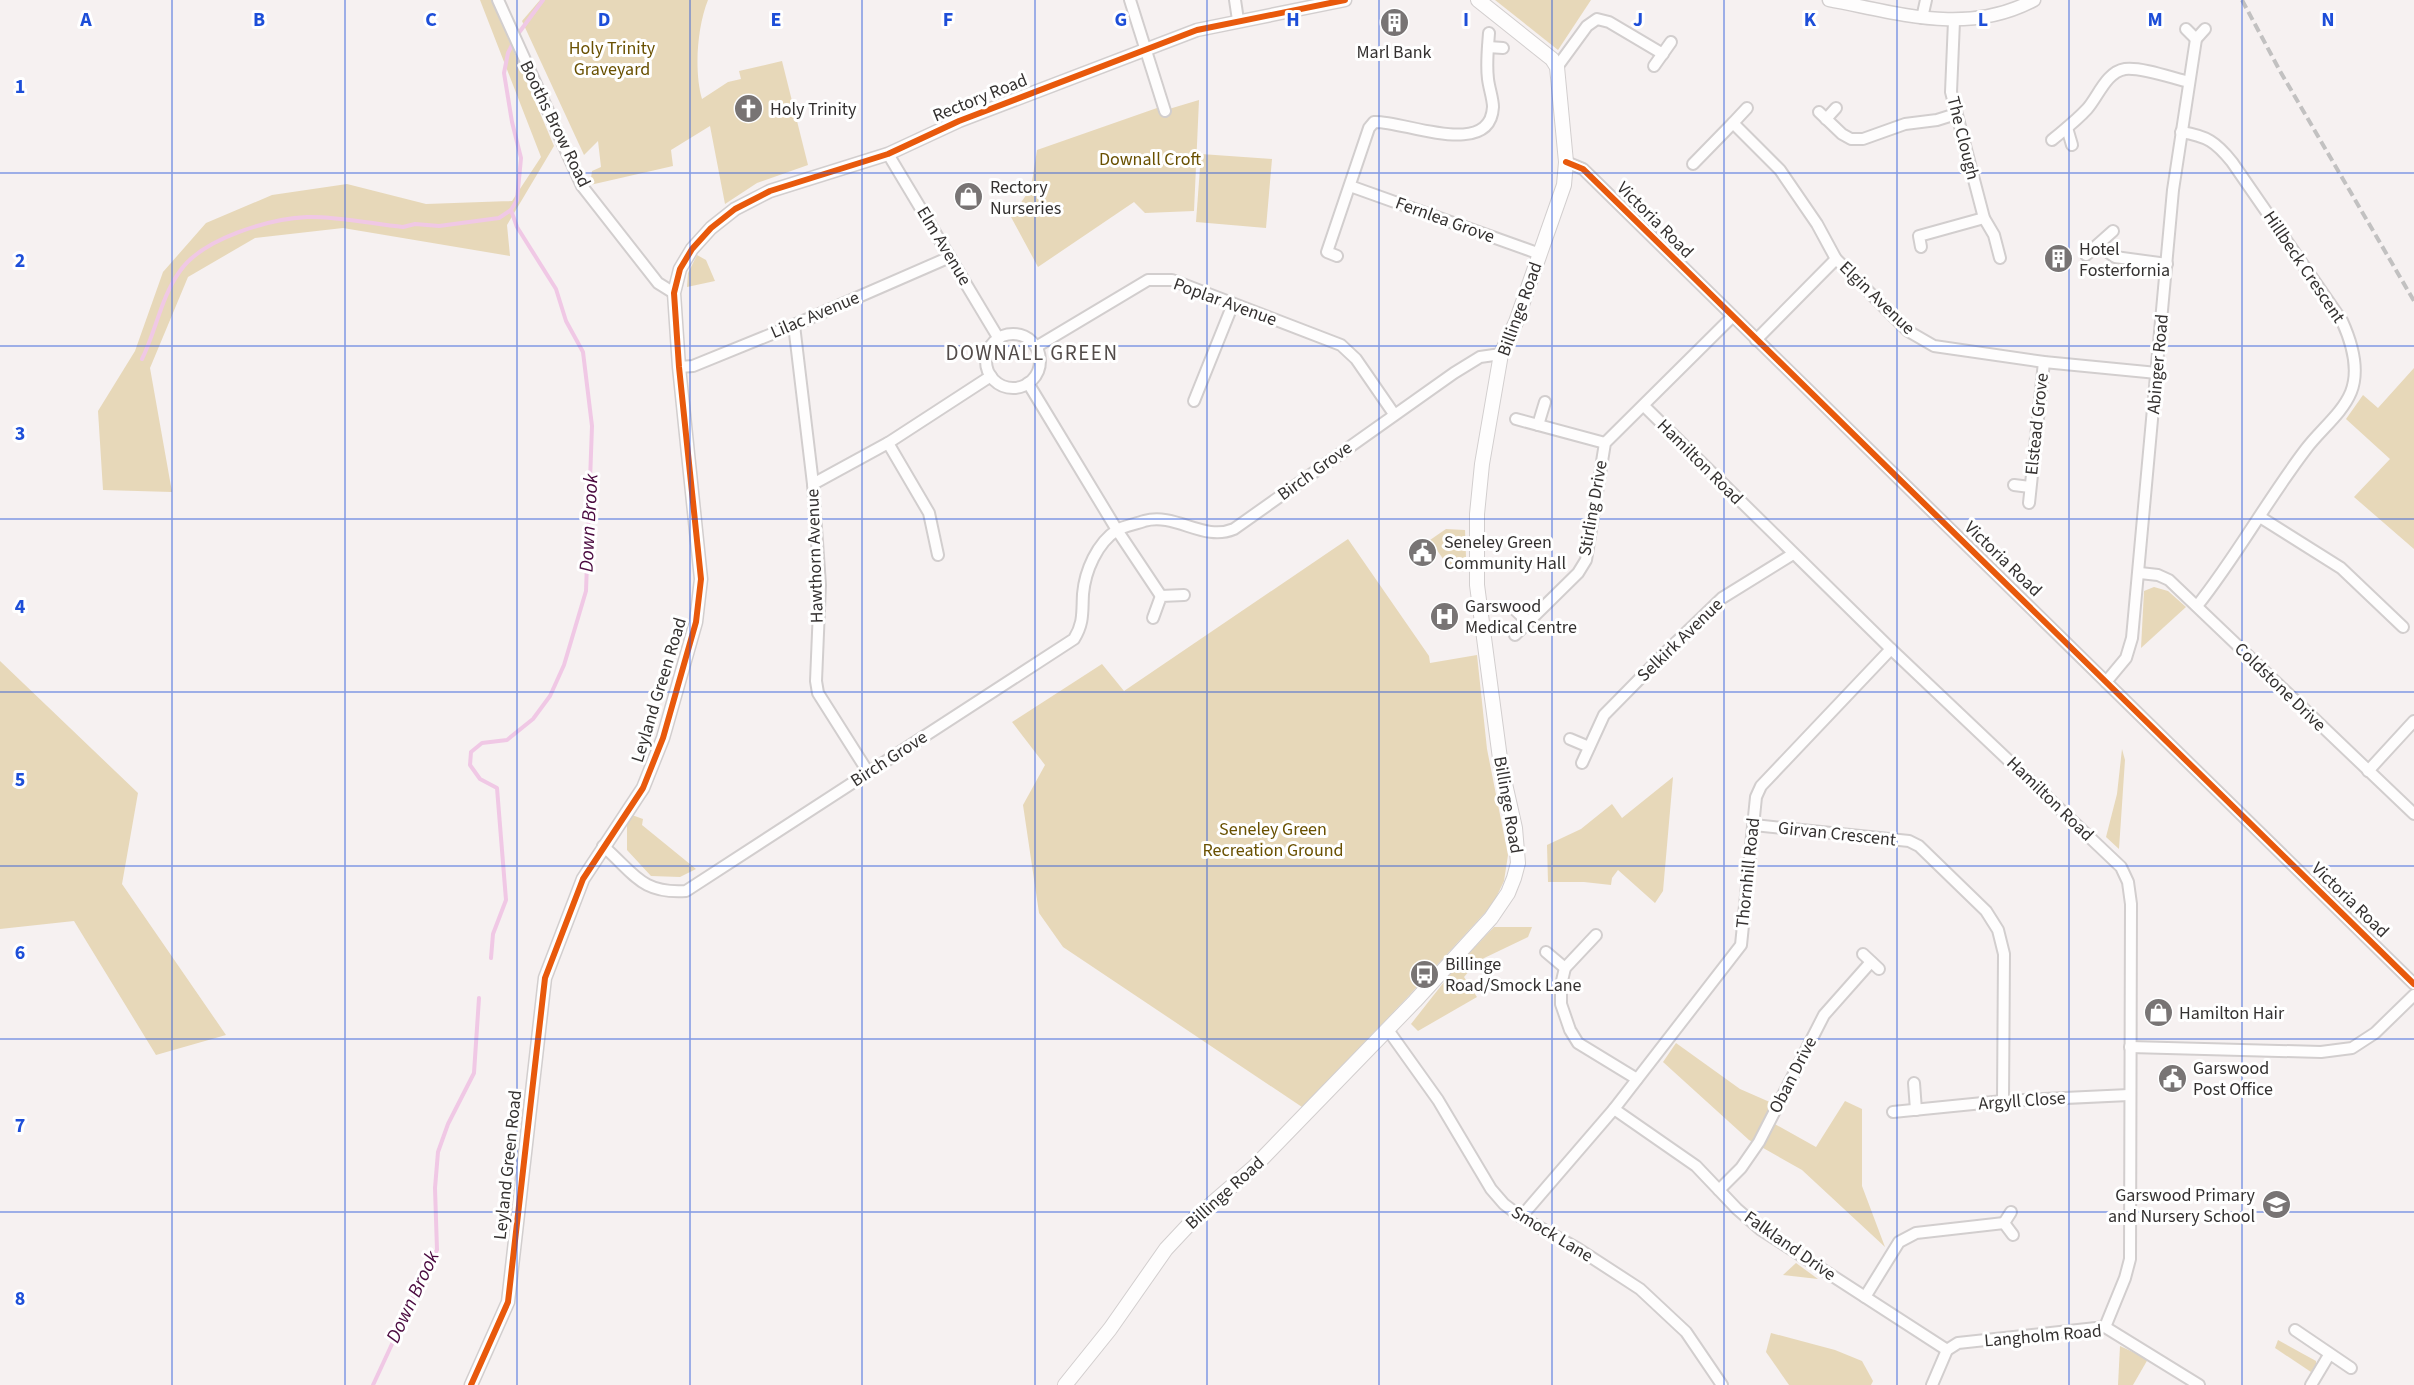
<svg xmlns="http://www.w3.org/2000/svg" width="2414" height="1385" viewBox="0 0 2414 1385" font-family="'Source Sans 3',sans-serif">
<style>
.green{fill:#e7d8b9}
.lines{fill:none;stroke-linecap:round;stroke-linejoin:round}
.stream{stroke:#f0c8e5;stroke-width:4}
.minor-casing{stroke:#d2cece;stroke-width:14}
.tertiary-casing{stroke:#d2cece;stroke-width:15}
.secondary-casing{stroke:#d2cece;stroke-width:16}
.minor{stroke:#fefdfd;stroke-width:10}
.tertiary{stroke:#fefdfd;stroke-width:12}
.secondary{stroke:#fefdfd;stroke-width:14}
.rail{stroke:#c2c1c1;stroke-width:4;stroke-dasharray:9 4.5;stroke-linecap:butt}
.cycleway-casing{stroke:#fff;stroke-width:10}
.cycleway{stroke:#e8590c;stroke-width:6}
.grid{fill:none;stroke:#1d4ed8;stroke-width:1.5;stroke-opacity:0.55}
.labels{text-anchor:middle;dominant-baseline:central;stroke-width:6;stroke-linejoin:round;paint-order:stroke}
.park-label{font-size:18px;fill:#695001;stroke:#fff}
.poi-label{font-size:18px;fill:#343130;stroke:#fff;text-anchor:start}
.street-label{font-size:18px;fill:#343130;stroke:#fff}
.water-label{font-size:20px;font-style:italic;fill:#4a093f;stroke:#fff}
.quarter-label{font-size:21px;letter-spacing:1.5px;fill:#534c4a;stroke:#fff}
.grid-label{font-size:20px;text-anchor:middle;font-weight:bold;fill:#1d4ed8;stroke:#fff;stroke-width:6;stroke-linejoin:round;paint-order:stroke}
</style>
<rect width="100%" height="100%" fill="#f6f1f1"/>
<g class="green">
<path d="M 480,0 L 492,0 L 554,146 L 507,225 L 510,256 L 343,228 L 255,238 L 188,277 L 150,368 L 172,492 L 103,490 L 98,411 L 135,351 L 163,272 L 206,223 L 272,195 L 347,184 L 426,204 L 512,201 L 541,157 Z"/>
<path d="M 540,0 L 708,0 C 697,27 694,72 702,99 L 728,82 L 741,79 L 739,71 L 782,61 L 808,165 L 757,183 L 725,204 L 710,126 L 671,150 L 673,166 L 590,185 L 592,171 L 601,167 L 598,141 L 584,155 L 522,21 Z"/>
<path d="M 1495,0 L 1591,0 L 1558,50 Z"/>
<path d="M 1199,100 L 1194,211 L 1145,213 L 1134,202 L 1038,267 L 1011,217 L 1031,188 L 1037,150 L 1157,108 L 1159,112 Z"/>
<path d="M 1201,154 L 1272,159 L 1266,228 L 1196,222 Z"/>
<path d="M 697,255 L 706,260 L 715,281 L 687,287 L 688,273 Z"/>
<path d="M 2414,368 L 2414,549 L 2354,497 L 2390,459 L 2346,419 L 2363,395 L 2378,408 Z"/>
<path d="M 1446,529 L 1465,530 L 1466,557 L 1450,569 L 1430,540 Z"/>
<path d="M 1348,539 L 1429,656 L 1430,663 L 1477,655 L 1487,749 L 1508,855 L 1504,881 L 1493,904 L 1404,1001 L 1302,1107 L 1063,947 L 1039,913 L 1023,805 L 1045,765 L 1012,722 L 1102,664 L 1124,691 Z"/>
<path d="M 2154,587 L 2168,591 L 2186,607 L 2141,648 L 2144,591 Z"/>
<path d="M 0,661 L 138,793 L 122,884 L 226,1035 L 156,1055 L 74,921 L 0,929 Z"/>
<path d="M 2122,749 L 2125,760 L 2119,849 L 2106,837 L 2117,794 Z"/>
<path d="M 1673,777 L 1663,891 L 1655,903 L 1618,870 L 1612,878 L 1611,885 L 1584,882 L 1548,882 L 1547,845 L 1581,829 L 1612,804 L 1622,818 Z"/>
<path d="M 632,815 L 643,819 L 642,825 L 696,869 L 680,877 L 651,876 L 627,850 L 627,822 Z"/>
<path d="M 1494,927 L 1532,927 L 1528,937 L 1478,961 L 1464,977 L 1477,997 L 1418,1031 L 1411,1024 L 1455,968 Z"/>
<path d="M 1676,1043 L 1740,1089 L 1781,1107 L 1773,1123 L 1816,1147 L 1845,1101 L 1862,1109 L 1862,1186 L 1885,1247 L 1802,1170 L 1749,1140 L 1663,1062 Z"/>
<path d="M 1796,1263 L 1818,1279 L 1783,1275 Z"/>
<path d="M 1771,1333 L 1835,1350 L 1862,1361 L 1873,1381 L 1871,1385 L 1789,1385 L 1766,1352 Z"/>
<path d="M 2278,1340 L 2316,1361 L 2316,1364 L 2311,1372 L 2275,1348 Z"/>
<path d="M 2120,1346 L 2148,1359 L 2133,1385 L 2118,1385 Z"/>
</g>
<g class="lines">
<g class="stream">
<path d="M 518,34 L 543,0"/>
<path d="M 142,359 C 156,331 161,297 180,271 C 203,238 269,219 307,217 C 336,216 373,224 403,227 L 415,224 L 439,226 L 499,218 L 511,210"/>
<path d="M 491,958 L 493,934 L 506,900 L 497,788 L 480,779 L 470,765 L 471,752 L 482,743 L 507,740 L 533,719 L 550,696 L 564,665 L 586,591 L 592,426 L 583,352 L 566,321 L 556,289 L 517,227 L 511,210 L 517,200 L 521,158 L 512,122 L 504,73 L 508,53 L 513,43"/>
<path d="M 373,1385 L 411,1303 L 419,1281 L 437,1250 L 435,1188 L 438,1152 L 448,1124 L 474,1073 L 479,998"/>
</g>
<defs>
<g id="minor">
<path d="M 498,0 L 582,186 L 658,283 L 674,293"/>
<path d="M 1130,0 L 1165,111"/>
<path d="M 1235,0 L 1238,20"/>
<path d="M 1922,18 L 1926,0"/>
<path d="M 1954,21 L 1951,92 L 1984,218 L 1994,235 L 2000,258"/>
<path d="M 2186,29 L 2196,39 L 2205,29"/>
<path d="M 1488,47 L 1503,48"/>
<path d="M 1654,66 L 1671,42"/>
<path d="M 1557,67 L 1587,26 L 1597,19 L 1609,22 L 1663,54"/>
<path d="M 1819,112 L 1842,134 L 1851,139 L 1863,139 L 1905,124 L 1937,120 L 1956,114"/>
<path d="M 1826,119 L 1836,108"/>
<path d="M 1733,123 L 1747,108"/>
<path d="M 2067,128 L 2072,145"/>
<path d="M 2181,132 C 2207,136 2216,142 2232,162 L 2342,321 C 2352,343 2360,369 2351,392 C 2342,414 2320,430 2306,449 C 2267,500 2237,556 2197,606"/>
<path d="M 2052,140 C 2064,130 2076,121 2087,109 C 2098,97 2106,72 2125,69 C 2142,67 2172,78 2189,82"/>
<path d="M 888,154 L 999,339"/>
<path d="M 1566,162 L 1583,169 L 2414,984"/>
<path d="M 1693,164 L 1733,123 L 1780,170 L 1817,224 L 1836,259 L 1908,331 L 1934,346 L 2044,362 L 2157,373"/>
<path d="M 1350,186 L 1540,254"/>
<path d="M 2098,245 L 2115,257 L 2167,264"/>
<path d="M 1921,247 L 1919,236 L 1984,218"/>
<path d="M 2086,255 L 2113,231"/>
<path d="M 1337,256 L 1327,252 L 1369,128 L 1374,122 C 1402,120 1490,160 1493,107 C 1493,99 1489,88 1488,79 C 1486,64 1488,48 1489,33"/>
<path d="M 794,325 L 813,484 L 820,585 L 816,681 L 818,693 L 868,772"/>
<circle cx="1013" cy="361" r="27"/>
<path d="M 1756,340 L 1836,259"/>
<path d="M 1036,347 L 1148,280 L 1172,280 L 1341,345 L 1356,359 L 1394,414"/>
<path d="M 679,367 L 693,366 L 794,325 L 950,257"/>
<path d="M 1028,383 L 1117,530 L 1161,596"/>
<path d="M 1194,401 L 1233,304"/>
<path d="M 1644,406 L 1891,649 L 2121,867 L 2128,882 L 2131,904 L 2130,1259 L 2125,1278 L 2105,1327"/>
<path d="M 1516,419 L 1605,443"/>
<path d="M 1538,425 L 1545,402"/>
<path d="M 888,443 L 929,513 L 938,555"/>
<path d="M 813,484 L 888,443 L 991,376"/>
<path d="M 2014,485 L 2030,487"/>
<path d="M 2029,503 L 2044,362"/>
<path d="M 2260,517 L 2341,568 L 2403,627"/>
<path d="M 2140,573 L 2158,575 L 2169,580 L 2414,814"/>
<path d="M 1513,608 L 1528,622"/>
<path d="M 1153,618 L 1161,596 L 1184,595"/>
<path d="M 1515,635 L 1578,573 L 1586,560 L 1605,443 L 1732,317"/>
<path d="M 2106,682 L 2126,658 L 2132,638 L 2173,190 L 2196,39"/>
<path d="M 1570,739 L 1589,747"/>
<path d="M 1582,763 L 1604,715 L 1666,652 L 1722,598 L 1793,554"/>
<path d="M 2368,771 L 2414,721"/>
<path d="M 1754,825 L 1909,841 L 1919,846 L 1986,911 L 1998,930 L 2004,954 L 2003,1101"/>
<path d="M 603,846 C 634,873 641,894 686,891 L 1074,639 C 1084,623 1082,612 1083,594 C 1085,571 1097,543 1117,530 C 1124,526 1136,524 1144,521 C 1176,512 1203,542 1234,529 L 1454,373 L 1480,357 L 1501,354"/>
<path d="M 1596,935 L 1565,968 L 1561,985 L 1561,1004 L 1570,1030 L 1578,1043 L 1637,1079"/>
<path d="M 1546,952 L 1565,968"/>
<path d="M 1863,954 L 1879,969"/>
<path d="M 1388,1030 L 1438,1100 L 1491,1189 L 1504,1204 L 1521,1217 L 1577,1248 L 1640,1289 L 1686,1332 L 1722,1385"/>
<path d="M 2130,1047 L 2321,1052 L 2352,1048 L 2375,1033 L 2414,995"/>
<path d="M 1914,1083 L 1916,1110"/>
<path d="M 1614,1109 L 1696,1166 L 1737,1209 L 1760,1229 L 1947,1350"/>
<path d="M 1893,1112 L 2003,1101 L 2129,1095"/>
<path d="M 1719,1190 L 1741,1168 L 1759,1142 L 1824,1015 L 1871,962"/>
<path d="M 2011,1212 L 2004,1223 L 2013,1235"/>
<path d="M 1521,1217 L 1614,1109 L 1741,945 L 1756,797 L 1761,786 L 1891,649"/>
<path d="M 1865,1297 L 1899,1242 L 1916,1233 L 2004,1223"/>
<path d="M 2295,1330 L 2351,1368"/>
<path d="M 1932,1385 L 1947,1350 L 1958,1343 L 2105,1327 L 2199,1385"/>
<path d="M 2311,1385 L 2329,1355"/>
</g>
<g id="tertiary">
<path d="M 1829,0 C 1899,13 1966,36 2034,0"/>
<path d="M 471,1385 L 508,1302 L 545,978 L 583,879 L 643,788 L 663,738 L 696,622 L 701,579 L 679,367 L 674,293 L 680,269 L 692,249 L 711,228 L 735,209 L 770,191 L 888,154 L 959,121 L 1197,30 L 1345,0"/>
</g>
<path id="secondary" d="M 1065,1385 L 1110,1329 L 1166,1249 L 1195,1218 L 1254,1167 L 1415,1001 L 1491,918 L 1508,893 L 1514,878 L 1518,863 L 1515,828 L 1501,766 L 1477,585 L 1477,514 L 1482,464 L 1501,354 L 1516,322 L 1564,185 L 1566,162 L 1557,67 L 1552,59 L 1478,0"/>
</defs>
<use href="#minor" class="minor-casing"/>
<use href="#tertiary" class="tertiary-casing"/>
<use href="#secondary" class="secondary-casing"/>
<use href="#minor" class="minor"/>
<use href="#tertiary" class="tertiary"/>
<use href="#secondary" class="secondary"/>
<path class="rail" d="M 2242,0 L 2280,71 L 2414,301"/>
<defs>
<g id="cycleway">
<path d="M 1566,162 L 1583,169 L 2414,984"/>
<path d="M 471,1385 L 508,1302 L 545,978 L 583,879 L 643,788 L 663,738 L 696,622 L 701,579 L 679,367 L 674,293 L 680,269 L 692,249 L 711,228 L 735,209 L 770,191 L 888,154 L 959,121 L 1197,30 L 1345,0"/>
</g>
</defs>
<use href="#cycleway" class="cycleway-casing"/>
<use href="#cycleway" class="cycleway"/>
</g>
<path class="grid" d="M 172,0 L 172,1385M 345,0 L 345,1385M 517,0 L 517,1385M 690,0 L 690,1385M 862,0 L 862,1385M 1035,0 L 1035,1385M 1207,0 L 1207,1385M 1379,0 L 1379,1385M 1552,0 L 1552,1385M 1724,0 L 1724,1385M 1897,0 L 1897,1385M 2069,0 L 2069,1385M 2242,0 L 2242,1385M 0,173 L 2414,173M 0,346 L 2414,346M 0,519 L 2414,519M 0,692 L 2414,692M 0,866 L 2414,866M 0,1039 L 2414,1039M 0,1212 L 2414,1212"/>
<defs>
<symbol id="building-disc" viewBox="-11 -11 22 22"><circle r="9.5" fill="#787474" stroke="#fff"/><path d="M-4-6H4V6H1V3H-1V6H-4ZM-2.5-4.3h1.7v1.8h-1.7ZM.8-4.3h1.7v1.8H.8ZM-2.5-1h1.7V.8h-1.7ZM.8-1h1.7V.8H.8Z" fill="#fff"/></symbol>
<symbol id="church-disc" viewBox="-11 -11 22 22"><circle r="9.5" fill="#787474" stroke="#fff"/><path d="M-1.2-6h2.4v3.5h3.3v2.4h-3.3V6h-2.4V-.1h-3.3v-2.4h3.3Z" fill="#fff"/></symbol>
<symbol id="shop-disc" viewBox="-11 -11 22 22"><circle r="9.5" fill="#787474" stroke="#fff"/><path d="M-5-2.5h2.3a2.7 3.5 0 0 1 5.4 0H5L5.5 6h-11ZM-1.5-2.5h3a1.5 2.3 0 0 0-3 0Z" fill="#fff"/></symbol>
<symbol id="civic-disc" viewBox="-11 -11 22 22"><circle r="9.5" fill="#787474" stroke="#fff"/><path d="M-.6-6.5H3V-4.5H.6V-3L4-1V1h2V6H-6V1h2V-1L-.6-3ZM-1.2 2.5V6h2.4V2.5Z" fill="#fff"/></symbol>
<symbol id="hospital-disc" viewBox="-11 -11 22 22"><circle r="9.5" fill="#787474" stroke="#fff"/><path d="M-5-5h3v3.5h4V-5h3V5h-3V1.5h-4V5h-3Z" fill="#fff"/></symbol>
<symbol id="bus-disc" viewBox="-11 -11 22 22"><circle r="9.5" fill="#787474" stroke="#fff"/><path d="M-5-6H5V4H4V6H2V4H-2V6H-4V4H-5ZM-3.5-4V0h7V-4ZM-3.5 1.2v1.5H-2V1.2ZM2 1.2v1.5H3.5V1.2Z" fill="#fff"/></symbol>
<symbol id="school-disc" viewBox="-11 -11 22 22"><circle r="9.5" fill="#787474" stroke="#fff"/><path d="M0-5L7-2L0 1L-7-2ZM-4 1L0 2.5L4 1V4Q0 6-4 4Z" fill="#fff"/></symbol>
</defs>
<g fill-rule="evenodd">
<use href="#building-disc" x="1378" y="6" width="33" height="33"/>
<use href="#church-disc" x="732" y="92" width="33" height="33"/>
<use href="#shop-disc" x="952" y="180" width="33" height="33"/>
<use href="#building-disc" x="2042" y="242" width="33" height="33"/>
<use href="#civic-disc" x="1406" y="536" width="33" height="33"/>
<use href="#hospital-disc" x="1428" y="600" width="33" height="33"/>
<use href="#bus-disc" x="1408" y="958" width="33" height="33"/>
<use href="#shop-disc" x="2142" y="996" width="33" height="33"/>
<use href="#civic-disc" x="2156" y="1062" width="33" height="33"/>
<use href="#school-disc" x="2260" y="1188" width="33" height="33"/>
</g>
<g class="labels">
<g class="park-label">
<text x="612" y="48">Holy Trinity<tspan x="612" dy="21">Graveyard</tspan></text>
<text x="1150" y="159">Downall Croft</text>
<text x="1273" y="829">Seneley Green<tspan x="1273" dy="21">Recreation Ground</tspan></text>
</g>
<g class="poi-label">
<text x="1394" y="52" text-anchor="middle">Marl Bank</text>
<text x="770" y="109">Holy Trinity</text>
<text x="990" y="187">Rectory<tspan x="990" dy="21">Nurseries</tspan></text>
<text x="2079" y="249">Hotel<tspan x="2079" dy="21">Fosterfornia</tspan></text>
<text x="1444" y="542">Seneley Green<tspan x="1444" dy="21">Community Hall</tspan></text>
<text x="1465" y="606">Garswood<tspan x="1465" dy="21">Medical Centre</tspan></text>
<text x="1445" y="964">Billinge<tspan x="1445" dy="21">Road/Smock Lane</tspan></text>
<text x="2179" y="1013">Hamilton Hair</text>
<text x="2193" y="1068">Garswood<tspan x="2193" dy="21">Post Office</tspan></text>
<text x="2255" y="1195" text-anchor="end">Garswood Primary<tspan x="2255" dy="21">and Nursery School</tspan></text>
</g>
<g class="street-label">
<text transform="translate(980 98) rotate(-22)">Rectory Road</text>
<text transform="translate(555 124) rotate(64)">Booths Brow Road</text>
<text transform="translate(1963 138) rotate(76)">The Clough</text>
<text transform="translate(1445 220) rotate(20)">Fernlea Grove</text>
<text transform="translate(1655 220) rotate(45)">Victoria Road</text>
<text transform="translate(944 246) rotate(59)">Elm Avenue</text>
<text transform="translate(2304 267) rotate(56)">Hillbeck Crescent</text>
<text transform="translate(1877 298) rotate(44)">Elgin Avenue</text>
<text transform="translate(1225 302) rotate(20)">Poplar Avenue</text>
<text transform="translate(1520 309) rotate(-70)">Billinge Road</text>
<text transform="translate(815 315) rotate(-23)">Lilac Avenue</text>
<text transform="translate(2158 364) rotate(-85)">Abinger Road</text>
<text transform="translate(2037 424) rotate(-84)">Elstead Grove</text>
<text transform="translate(1700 462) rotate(45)">Hamilton Road</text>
<text transform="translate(1315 471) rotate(-36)">Birch Grove</text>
<text transform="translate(1593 508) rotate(-80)">Stirling Drive</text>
<text transform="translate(815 556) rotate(-92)">Hawthorn Avenue</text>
<text transform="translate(2003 559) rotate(44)">Victoria Road</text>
<text transform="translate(1680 640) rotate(-44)">Selkirk Avenue</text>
<text transform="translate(2280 687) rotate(44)">Coldstone Drive</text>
<text transform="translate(659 690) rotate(-73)">Leyland Green Road</text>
<text transform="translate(889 759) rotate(-33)">Birch Grove</text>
<text transform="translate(2050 799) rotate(44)">Hamilton Road</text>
<text transform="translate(1508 805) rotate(80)">Billinge Road</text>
<text transform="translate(1837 834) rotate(6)">Girvan Crescent</text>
<text transform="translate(1748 873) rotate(-84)">Thornhill Road</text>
<text transform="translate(2350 900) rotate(44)">Victoria Road</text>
<text transform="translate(1793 1075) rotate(-63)">Oban Drive</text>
<text transform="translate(2022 1101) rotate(-4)">Argyll Close</text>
<text transform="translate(508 1165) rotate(-84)">Leyland Green Road</text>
<text transform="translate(1225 1193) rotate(-42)">Billinge Road</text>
<text transform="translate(1552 1234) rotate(31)">Smock Lane</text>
<text transform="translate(1790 1246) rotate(35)">Falkland Drive</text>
<text transform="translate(2043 1336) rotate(-5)">Langholm Road</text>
</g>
<g class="water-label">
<text transform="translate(589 523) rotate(-87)">Down Brook</text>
<text transform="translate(413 1297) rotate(-65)">Down Brook</text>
</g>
<g class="quarter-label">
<text x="1032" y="353">DOWNALL GREEN</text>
</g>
</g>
<g class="grid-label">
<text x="86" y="26">A</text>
<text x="259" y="26">B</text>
<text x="431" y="26">C</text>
<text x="604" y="26">D</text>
<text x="776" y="26">E</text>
<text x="948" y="26">F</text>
<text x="1121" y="26">G</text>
<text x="1293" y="26">H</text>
<text x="1466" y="26">I</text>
<text x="1638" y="26">J</text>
<text x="1810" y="26">K</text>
<text x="1983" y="26">L</text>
<text x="2155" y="26">M</text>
<text x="2328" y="26">N</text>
<text x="20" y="93">1</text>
<text x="20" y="267">2</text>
<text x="20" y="440">3</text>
<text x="20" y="613">4</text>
<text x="20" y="786">5</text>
<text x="20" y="959">6</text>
<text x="20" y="1132">7</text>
<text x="20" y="1305">8</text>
</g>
</svg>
